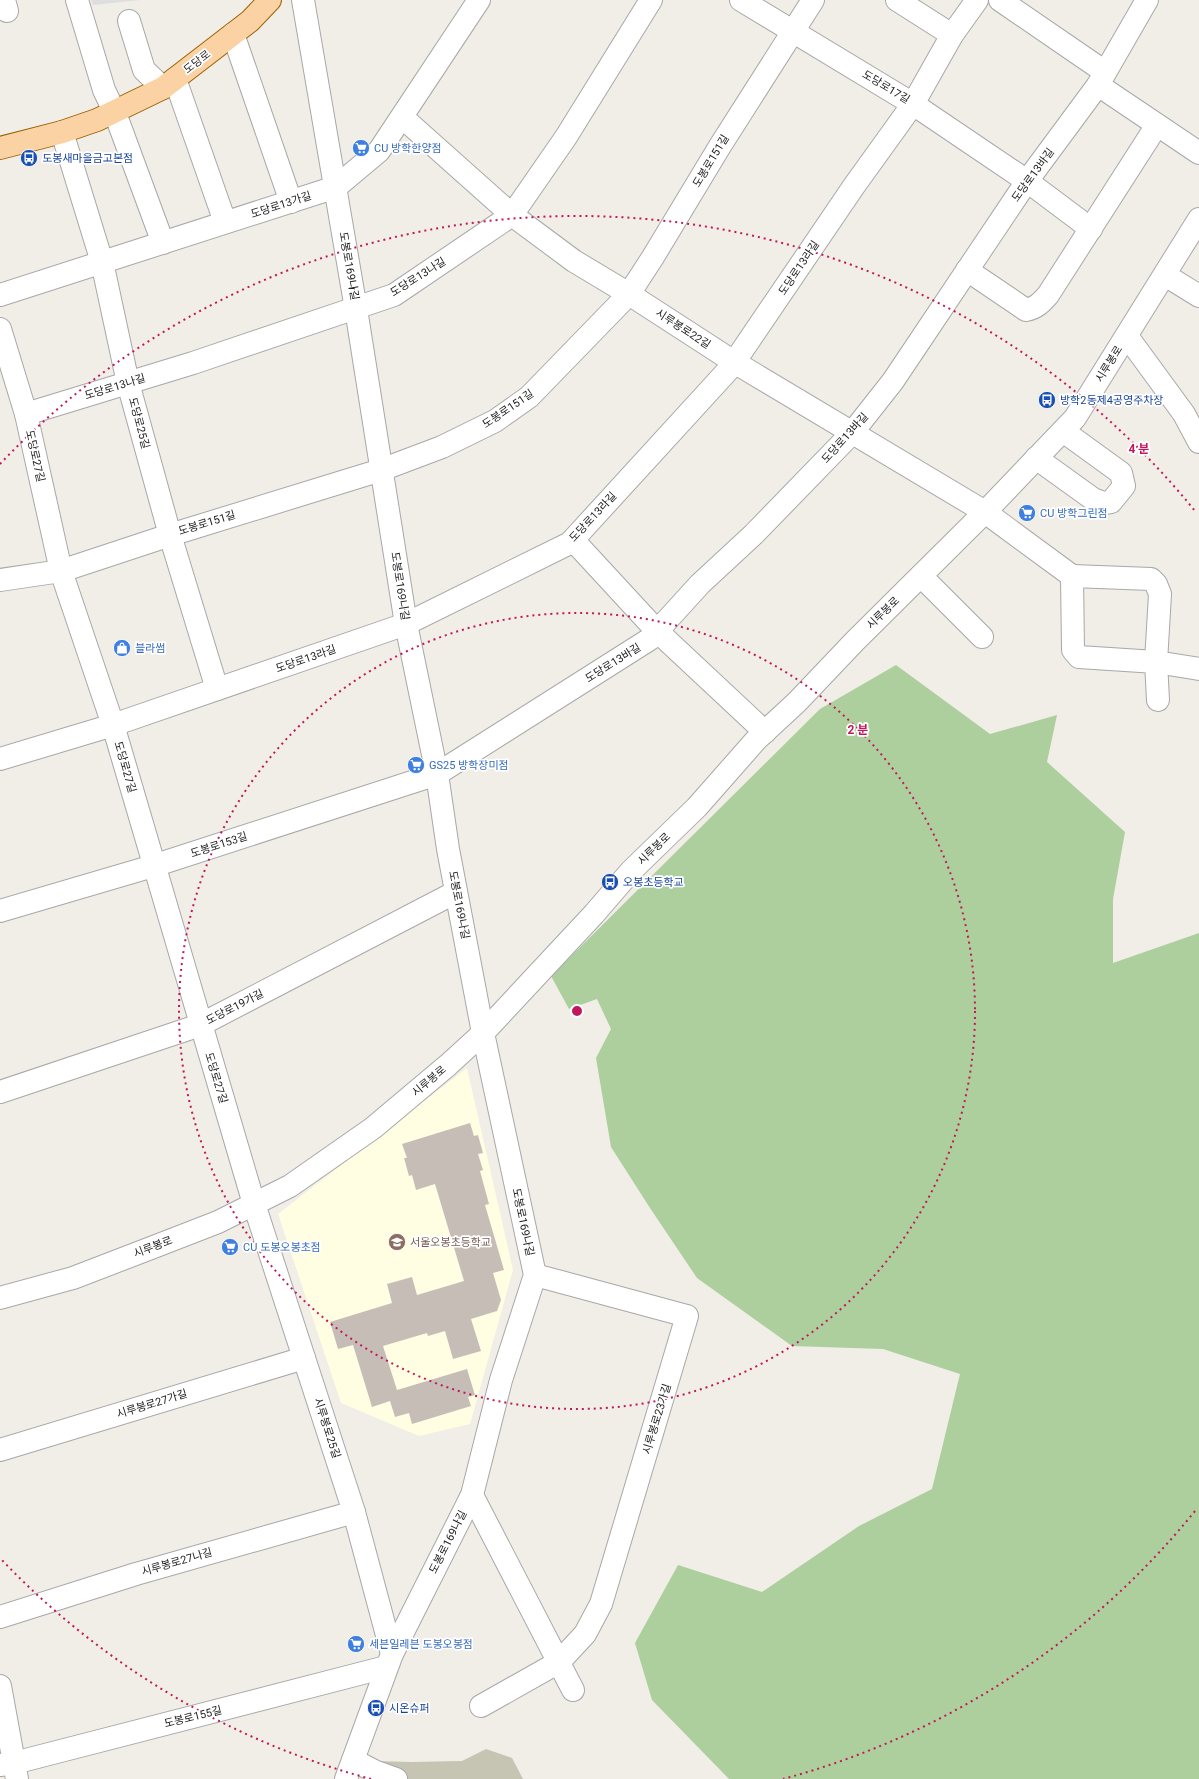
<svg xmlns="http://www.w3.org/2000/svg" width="1199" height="1779" viewBox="0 0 1199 1779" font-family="Roboto,'Noto Sans KR',sans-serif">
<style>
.residential{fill:#dfdede}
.education{fill:#fffee3}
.construction{fill:#c6c5b3}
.forest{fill:#adcf9d}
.building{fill:#c6bdb7}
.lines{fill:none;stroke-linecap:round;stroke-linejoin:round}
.minor-casing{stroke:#a8a8a8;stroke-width:24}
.major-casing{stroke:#9b6303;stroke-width:24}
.minor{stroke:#fff;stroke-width:22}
.major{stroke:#fad2a3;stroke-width:22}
.ring{fill:none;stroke:#c2185b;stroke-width:2;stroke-dasharray:2 4}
.labels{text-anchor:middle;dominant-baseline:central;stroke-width:3.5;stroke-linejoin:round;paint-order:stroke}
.street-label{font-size:11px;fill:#212121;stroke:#fff}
.shop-label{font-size:11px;fill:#366cbe;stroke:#fff;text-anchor:start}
.transit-label{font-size:11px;fill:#164399;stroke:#fff;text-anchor:start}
.education-label{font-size:11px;fill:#785e54;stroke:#fff;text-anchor:start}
.centre{fill:#c2185b;stroke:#fff;stroke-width:2}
.ring-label{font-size:12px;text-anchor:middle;font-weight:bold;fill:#c2185b;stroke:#fff;stroke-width:3.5;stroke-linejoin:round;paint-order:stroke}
</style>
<rect width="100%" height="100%" fill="#f1ede7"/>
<path class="residential" d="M 91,0 L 140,0 L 93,5 Z"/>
<path class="education" d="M 467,1068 L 513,1270 L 470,1424 L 419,1436 L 341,1403 L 278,1214 Z"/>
<path class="construction" d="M 486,1749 L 512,1758 L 523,1779 L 369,1779 L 376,1761 L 411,1762 L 462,1761 Z"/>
<path class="forest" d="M 896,665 L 990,734 L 1057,715 L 1047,762 L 1125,832 L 1113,899 L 1113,963 L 1199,933 L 1199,1779 L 729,1779 L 652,1700 L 635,1643 L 678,1565 L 762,1592 L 859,1526 L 932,1489 L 960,1374 L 883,1349 L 792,1346 L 697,1278 L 650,1208 L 611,1147 L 596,1058 L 611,1029 L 597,999 L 569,1009 L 551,976 L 820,709 Z"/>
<path class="building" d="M 470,1123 L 474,1136 L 478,1135 L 483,1153 L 478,1154 L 483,1170 L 480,1171 L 489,1204 L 485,1205 L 504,1270 L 493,1273 L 501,1300 L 497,1311 L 471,1319 L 481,1351 L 453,1359 L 445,1331 L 428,1336 L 427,1333 L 383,1346 L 397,1390 L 467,1369 L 475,1395 L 468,1397 L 471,1406 L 412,1424 L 409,1413 L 395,1417 L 390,1401 L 372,1407 L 353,1345 L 338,1349 L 330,1322 L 392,1303 L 387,1284 L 412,1277 L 417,1295 L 464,1281 L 435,1184 L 416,1190 L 412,1175 L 409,1176 L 404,1158 L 407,1158 L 402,1144 Z"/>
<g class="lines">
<defs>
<g id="minor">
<path d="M 4,0 L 7,11"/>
<path d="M 77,0 L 104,90 L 115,113 L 163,243"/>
<path d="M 303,0 L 356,309 L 406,624 L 437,774 L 448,849 L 483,1033 L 535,1275 L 501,1380 L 472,1495 L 392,1654 L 346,1779"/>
<path d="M 741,0 L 913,104 L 1027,181 L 1091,229"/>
<path d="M 897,0 L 952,35"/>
<path d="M 1000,0 L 1105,72"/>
<path d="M 129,21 L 144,70 L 163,88"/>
<path d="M 233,34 L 291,202"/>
<path d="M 175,79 L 225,222"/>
<path d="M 1098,85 L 1199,153"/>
<path d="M 402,117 L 512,215 L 574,261 L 629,294 L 734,362 L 985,512 L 1072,576"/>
<path d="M 62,132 L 102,262 L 128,383 L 170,535 L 217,689"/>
<path d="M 967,270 L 1026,310 C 1036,308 1041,303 1048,295 L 1157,125"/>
<path d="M 1165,275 L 1199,296"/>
<path d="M 0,295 L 336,187 L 379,151 L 479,0"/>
<path d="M 0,329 L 26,414 L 61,571 L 113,725 L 254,1204 L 354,1512 L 392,1654"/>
<path d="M 1127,336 L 1184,414 L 1199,442"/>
<path d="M 26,414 L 193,363 L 394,295 L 512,215 L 566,137 L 651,0"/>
<path d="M 1036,458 L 1093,499 L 1104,503 L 1111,502 L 1124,486 L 1121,473 L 1063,431"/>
<path d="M 573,540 L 657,631 L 765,732"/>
<path d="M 921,576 L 982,637"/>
<path d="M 0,580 L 61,571 L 170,535 L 381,470 L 442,447 L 495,421 L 529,397 L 629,294 L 653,257 L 720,146 L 813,0"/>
<path d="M 1158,700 L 1156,662 L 1160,594 L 1156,584 L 1151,579 L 1072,576 L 1073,650 L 1079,657 L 1156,662 L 1199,669"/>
<path d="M 0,759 L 113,725 L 406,624 L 570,543 L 731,367 L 854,186 L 913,104 L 952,35 L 977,0"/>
<path d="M 0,911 L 153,866 L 437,774 L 650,639 L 700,584 L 754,534 L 852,433 L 893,381 L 1027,181 L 1098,85 L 1147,0"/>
<path d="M 0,1092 L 200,1025 L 456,892"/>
<path d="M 0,1298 L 73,1278 L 151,1248 L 218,1222 L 290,1186 L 373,1128 L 448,1065 L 483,1033 L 594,914 L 631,871 L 697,807 L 756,740 L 797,702 L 855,641 L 985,512 L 1075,418 L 1199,219"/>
<path d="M 0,1450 L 304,1358"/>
<path d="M 472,1495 L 573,1690"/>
<path d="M 0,1617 L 136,1574 L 354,1512"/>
<path d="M 0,1686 L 17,1779"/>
<path d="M 481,1706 L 559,1662 L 585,1634 L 601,1604 L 687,1316 L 535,1275"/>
<path d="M 353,1760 L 374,1771 L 396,1779"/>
<path d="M 0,1765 L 14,1763 L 386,1667"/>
</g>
<path id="major" d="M 0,148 L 62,132 L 97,120 L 163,88 L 250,21 L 270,0"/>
</defs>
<use href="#minor" class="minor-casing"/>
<use href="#major" class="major-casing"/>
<use href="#minor" class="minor"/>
<use href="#major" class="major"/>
</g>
<g class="ring">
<circle cx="577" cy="1011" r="398"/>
<path d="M1195 1511A795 795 0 0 1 783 1779M371 1779A795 795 0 0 1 0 1558M0 464A795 795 0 0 1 1195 511"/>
</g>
<defs>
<symbol id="supermarket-disc" viewBox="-11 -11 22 22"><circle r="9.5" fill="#3f7fe0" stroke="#fff"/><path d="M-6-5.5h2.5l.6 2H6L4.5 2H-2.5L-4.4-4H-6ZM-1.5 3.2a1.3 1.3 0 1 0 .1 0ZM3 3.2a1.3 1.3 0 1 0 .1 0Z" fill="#fff"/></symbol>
<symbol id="bus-disc" viewBox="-11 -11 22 22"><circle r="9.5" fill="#1a4fb4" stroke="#fff"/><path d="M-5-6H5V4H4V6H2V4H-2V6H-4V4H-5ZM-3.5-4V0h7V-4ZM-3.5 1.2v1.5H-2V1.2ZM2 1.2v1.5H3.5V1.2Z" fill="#fff"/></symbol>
<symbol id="shop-disc" viewBox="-11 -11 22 22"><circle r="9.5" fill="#3f7fe0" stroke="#fff"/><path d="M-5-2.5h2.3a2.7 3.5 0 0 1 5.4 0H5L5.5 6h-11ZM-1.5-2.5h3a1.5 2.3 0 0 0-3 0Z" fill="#fff"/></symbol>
<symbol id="school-disc" viewBox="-11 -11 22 22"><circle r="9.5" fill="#8d6e63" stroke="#fff"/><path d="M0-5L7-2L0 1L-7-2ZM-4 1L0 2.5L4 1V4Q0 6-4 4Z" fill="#fff"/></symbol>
</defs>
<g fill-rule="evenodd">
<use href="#supermarket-disc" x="351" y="138" width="20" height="20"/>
<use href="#bus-disc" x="19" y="148" width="20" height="20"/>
<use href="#bus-disc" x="1037" y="390" width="20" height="20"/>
<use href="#supermarket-disc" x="1017" y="503" width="20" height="20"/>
<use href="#shop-disc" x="112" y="638" width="20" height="20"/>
<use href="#supermarket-disc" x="406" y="755" width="20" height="20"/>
<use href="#bus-disc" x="600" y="872" width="20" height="20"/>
<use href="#school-disc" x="387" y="1232" width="20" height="20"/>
<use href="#supermarket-disc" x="220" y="1237" width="20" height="20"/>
<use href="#supermarket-disc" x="346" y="1634" width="20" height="20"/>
<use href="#bus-disc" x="366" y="1698" width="20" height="20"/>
</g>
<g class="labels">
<g class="street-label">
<text transform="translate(197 62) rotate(-38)">도당로</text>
<text transform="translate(886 87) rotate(31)">도당로17길</text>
<text transform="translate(711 161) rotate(-59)">도봉로151길</text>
<text transform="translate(1033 175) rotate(-54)">도당로13바길</text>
<text transform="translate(281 205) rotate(-18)">도당로13가길</text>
<text transform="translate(349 266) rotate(80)">도봉로169나길</text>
<text transform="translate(799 268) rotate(-56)">도당로13라길</text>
<text transform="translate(418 277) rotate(-32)">도당로13나길</text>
<text transform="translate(683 329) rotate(33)">시루봉로22길</text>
<text transform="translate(1109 364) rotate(-58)">시루봉로</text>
<text transform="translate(115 387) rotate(-17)">도당로13나길</text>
<text transform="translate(508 409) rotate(-34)">도봉로151길</text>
<text transform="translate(139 423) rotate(75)">도당로25길</text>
<text transform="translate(845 438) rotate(-48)">도당로13바길</text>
<text transform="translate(35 456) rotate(77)">도당로27길</text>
<text transform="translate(593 517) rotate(-47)">도당로13라길</text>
<text transform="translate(207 523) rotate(-17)">도봉로151길</text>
<text transform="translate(400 586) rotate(81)">도봉로169나길</text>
<text transform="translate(883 613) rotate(-44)">시루봉로</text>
<text transform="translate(306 659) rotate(-19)">도당로13라길</text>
<text transform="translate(613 663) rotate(-32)">도당로13바길</text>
<text transform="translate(125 767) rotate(74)">도당로27길</text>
<text transform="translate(219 845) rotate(-18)">도봉로153길</text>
<text transform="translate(654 849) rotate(-44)">시루봉로</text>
<text transform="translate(459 905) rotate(79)">도봉로169나길</text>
<text transform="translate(235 1007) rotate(-27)">도당로19가길</text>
<text transform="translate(216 1078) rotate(73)">도당로27길</text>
<text transform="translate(429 1081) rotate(-40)">시루봉로</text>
<text transform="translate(523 1222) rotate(78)">도봉로169나길</text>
<text transform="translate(153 1247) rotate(-21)">시루봉로</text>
<text transform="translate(152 1404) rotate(-17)">시루봉로27가길</text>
<text transform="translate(657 1419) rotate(-73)">시루봉로23가길</text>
<text transform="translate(327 1428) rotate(72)">시루봉로25길</text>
<text transform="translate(448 1542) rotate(-63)">도봉로169나길</text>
<text transform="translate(177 1562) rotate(-16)">시루봉로27나길</text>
<text transform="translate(193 1717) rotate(-14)">도봉로155길</text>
</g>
<g class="shop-label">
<text x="374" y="148">CU 방학한양점</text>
<text x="1040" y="513">CU 방학그린점</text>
<text x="135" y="648">블라썸</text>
<text x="429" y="765">GS25 방학장미점</text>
<text x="243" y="1247">CU 도봉오봉초점</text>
<text x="369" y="1644">세븐일레븐 도봉오봉점</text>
</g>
<g class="transit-label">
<text x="42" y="158">도봉새마을금고본점</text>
<text x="1060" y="400">방학2동제4공영주차장</text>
<text x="623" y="882">오봉초등학교</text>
<text x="389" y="1708">시온슈퍼</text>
</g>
<g class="education-label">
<text x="410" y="1242">서울오봉초등학교</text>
</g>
</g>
<circle cx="577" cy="1011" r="6" class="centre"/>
<g class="ring-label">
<text x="1139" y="453">4 분</text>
<text x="858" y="734">2 분</text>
</g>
</svg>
